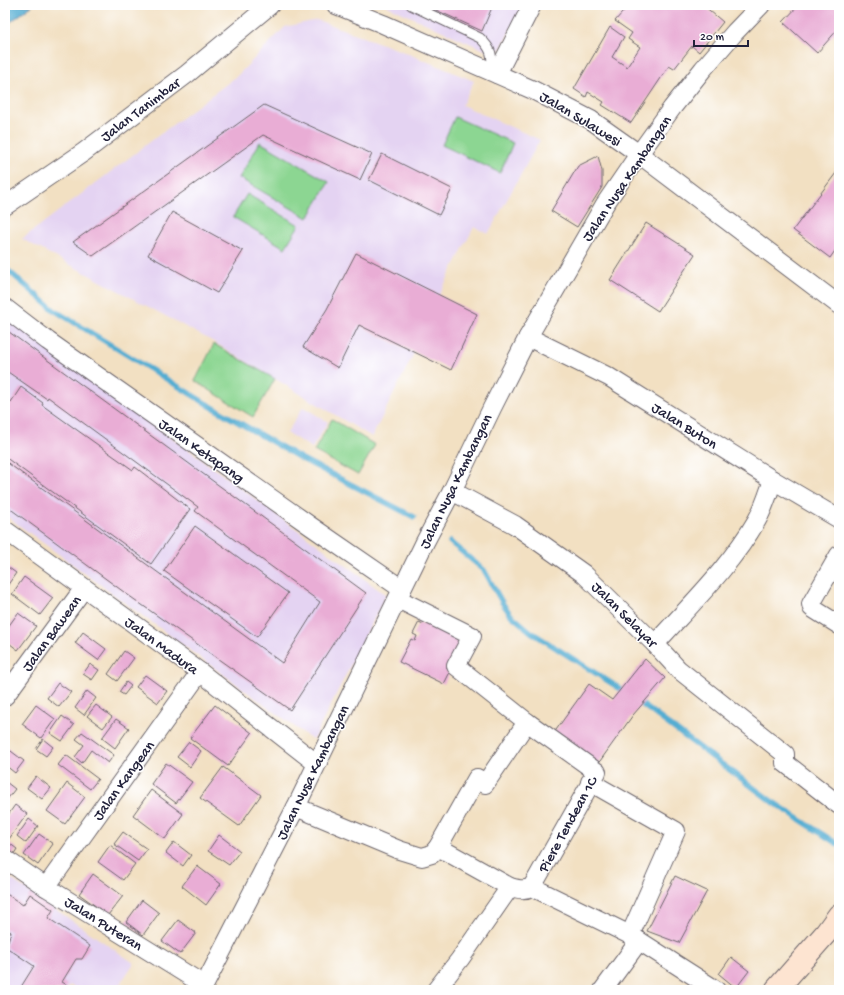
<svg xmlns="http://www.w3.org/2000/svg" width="844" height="995" font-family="'Gochi Hand',sans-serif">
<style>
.built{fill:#e4d3f2}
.green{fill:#8cd692;stroke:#577c66}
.water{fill:#54add2;stroke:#3b6886}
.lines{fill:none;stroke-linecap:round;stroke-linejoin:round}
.stream{stroke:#54add2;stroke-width:5.5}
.building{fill:#e9add5}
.lane-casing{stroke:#6b646a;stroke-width:11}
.street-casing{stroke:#6b646a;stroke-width:20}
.secondary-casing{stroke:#6b646a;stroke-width:24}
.lane{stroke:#fff;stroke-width:9}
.street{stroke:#fff;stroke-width:18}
.secondary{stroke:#fde4d1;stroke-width:22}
.labels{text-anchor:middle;stroke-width:3;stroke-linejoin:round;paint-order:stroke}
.street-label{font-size:15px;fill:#22223b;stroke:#fff}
</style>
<rect width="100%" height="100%" fill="#fff"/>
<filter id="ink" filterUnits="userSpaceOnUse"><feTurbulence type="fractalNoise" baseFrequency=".025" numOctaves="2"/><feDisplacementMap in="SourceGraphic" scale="8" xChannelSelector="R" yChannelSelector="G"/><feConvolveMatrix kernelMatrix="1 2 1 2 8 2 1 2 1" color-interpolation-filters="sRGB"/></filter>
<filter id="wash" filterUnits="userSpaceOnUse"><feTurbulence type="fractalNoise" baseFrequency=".012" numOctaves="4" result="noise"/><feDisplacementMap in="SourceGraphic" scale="16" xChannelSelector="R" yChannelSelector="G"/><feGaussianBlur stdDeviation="0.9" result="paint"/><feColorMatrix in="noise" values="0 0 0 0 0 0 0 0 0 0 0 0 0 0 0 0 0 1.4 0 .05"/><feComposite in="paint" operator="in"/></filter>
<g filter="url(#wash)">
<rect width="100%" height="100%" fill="#f2e0c2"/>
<!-- built -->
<g class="built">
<path d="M385,5H523L501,48L495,53L489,52Z"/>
<path d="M317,20L399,50L474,81L462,105L540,140L488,234L474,227L439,295L356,253L327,309L414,353L372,437L212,341L22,239L237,76L285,27Z"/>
<path d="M5,313L61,356L386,595L313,740L5,515Z"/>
<path d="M303,407L328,422L312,448L287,433Z"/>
<path d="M5,875L134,963L116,990H77L70,985L66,990H5Z"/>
</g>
<!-- green -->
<g class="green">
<path d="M455,117L513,143L500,173L442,145Z"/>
<path d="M260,142L329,182L308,218L239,178Z"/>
<path d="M247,194L299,225L285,248L233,217Z"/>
<path d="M214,344L275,379L253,417L195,381Z"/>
<path d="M332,419L375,445L358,475L314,451Z"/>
</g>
<!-- water -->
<path class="water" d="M5,5H33L5,26Z"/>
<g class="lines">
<!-- stream -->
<g class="stream">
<path d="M5,268L54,310L207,404L302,459L414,517"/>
<path d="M450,542L484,570L503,604L511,615L531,632L619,688"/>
<path d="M644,706L770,800L839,845"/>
</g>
</g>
<g id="blocks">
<!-- building -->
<g class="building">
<path d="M425,5H493L482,31Z"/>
<path d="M629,5H703L723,22L699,52L692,46L674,69L669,66L631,123L602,105L604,102L588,92L586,97L574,89L610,27L624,37L612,57L627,67L640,47L628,39L632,33L615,21Z"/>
<path d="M799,5H833L839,10V28L817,53L783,22Z"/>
<path d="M264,105L372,154L360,180L263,135L93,256L73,242Z"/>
<path d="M382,154L452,189L439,215L369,180Z"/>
<path d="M598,156L602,171V187L577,227L551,211L578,166Z"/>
<path d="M839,169V245L830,258L793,230Z"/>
<path d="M172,212L243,251L217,293L148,255Z"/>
<path d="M646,223L695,254L658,311L610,280Z"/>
<path d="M356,253L477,314L451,370L359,325L338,368L303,347L327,309Z"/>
<path d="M5,329L366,593L290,710L128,595L5,505V461L282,663L320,602L195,511L198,507L48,397L47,399L5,370Z"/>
<path d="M21,387L43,403L42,405L133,470L135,467L190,509L151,564L5,457V398L11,402Z"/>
<path d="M195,526L288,593L257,637L164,571Z"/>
<path d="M5,565L16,573L5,589Z"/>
<path d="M24,577L53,598L40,615L12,594Z"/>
<path d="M18,613L36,626L18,650L5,640V631Z"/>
<path d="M427,616L468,636L444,684L399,662L411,639L415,641L417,636L413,634L419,622L423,624Z"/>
<path d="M83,632L106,649L98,660L75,643Z"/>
<path d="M124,651L134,658L117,681L108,674Z"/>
<path d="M645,659L665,678L633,715L595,768L551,737L589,684L612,700Z"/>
<path d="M90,664L99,670L92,680L83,674Z"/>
<path d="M145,675L167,691L158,703L136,687Z"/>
<path d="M126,682L131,686L124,695L119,692Z"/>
<path d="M58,683L71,692L59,707L47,698Z"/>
<path d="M87,691L96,698L84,715L75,708Z"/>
<path d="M36,705L55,719L41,738L22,724Z"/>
<path d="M96,705L112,717L103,728L87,716Z"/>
<path d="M215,705L252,733L228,766L190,738Z"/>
<path d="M62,716L74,725L62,741L50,733Z"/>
<path d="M116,719L129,728L115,748L102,738Z"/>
<path d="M82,732L114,755L108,763L91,750L82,763L75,757L84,745L76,739Z"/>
<path d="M43,739L53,747L46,756L36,749Z"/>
<path d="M189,742L201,751L190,767L177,757Z"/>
<path d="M7,748L24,761L15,773L5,765V750Z"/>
<path d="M66,755L98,779L90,789L58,765Z"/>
<path d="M166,763L192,782L176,803L151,784Z"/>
<path d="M223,767L261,795L239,826L200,798Z"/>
<path d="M36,776L51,788L42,799L27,788Z"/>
<path d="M6,782L15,789L5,802V783Z"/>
<path d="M67,783L85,797L65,824L47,811Z"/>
<path d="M151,790L183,814L165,839L133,815Z"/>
<path d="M15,805L27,814L9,839L5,836V819Z"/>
<path d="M29,819L38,826L26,843L17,836Z"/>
<path d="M123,832L147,849L138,861L114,844Z"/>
<path d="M39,834L53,844L38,865L24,855Z"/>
<path d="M219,835L240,851L229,865L208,851Z"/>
<path d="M5,840L17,849L10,860L5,857Z"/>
<path d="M174,842L191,855L183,866L166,853Z"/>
<path d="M110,845L135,864L123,880L98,862Z"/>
<path d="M197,866L221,884L206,905L182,886Z"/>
<path d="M93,874L123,896L108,915L79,894Z"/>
<path d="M675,876L707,891L679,943L647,931Z"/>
<path d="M5,893L23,905L30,894L53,910L48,918L90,946L82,959H76L62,982L67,985L64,990H19L34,966L6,947L11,932L5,928Z"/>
<path d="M142,900L159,913L143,935L126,922Z"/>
<path d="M178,920L196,933L180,954L162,941Z"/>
<path d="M731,957L749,971L736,988L719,974Z"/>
</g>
</g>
</g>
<g filter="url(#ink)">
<use href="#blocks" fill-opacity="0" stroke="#6b646a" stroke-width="1"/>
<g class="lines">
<!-- lane casing -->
<g class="lane-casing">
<path id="lane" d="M411,5L480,38C493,50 492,56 492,72"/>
</g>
<!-- street casing -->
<g class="street-casing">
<g id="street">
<path d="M336,5L383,24L533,90L591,120L639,154L839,305"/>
<path d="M497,74L532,5"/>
<path d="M5,206L84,152L187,74L270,5"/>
<path d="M5,308L48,341L312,527L402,589"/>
<path d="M528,337L609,377L773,480L839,519"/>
<path d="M452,491L515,525L584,574L655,644L678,669L785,754V763L839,805"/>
<path d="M5,530L200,672L316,763"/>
<path d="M839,555L811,604L812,608L839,625"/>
<path d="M398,599L472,636L456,666L527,722L597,772L532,887"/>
<path d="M655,644C690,605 730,567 757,520C764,508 768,494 773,480"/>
<path d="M5,696L84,588"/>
<path d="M590,782L676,831L630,935"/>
<path d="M296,807L399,850L422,857L432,854L438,847L477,778L485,784L527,722"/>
<path d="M438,847L510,887C518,889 524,891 532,887L630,935L716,990"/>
<path d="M5,859L46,887L204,985"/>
<path d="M46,887L200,672"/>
<path d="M202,990L296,807L425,542L452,491L492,408L528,337L605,204L639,154L672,108L703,69L735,32L761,5"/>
<path d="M436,990L460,959L510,887"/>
<path d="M603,990L639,941"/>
</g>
</g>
<!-- secondary casing -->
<g class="secondary-casing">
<path id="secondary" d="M776,990L826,933L839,915"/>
</g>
<!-- lane -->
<use href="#lane" class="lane"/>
<!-- street -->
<use href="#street" class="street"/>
<!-- secondary -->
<use href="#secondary" class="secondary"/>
</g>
</g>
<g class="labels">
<!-- street labels -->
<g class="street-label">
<text transform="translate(140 109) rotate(-37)" y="5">Jalan Tanimbar</text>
<text transform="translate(581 118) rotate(31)" y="5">Jalan Sulawesi</text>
<text transform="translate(626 178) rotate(-56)" y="5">Jalan Nusa Kambangan</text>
<text transform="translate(685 425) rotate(32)" y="5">Jalan Buton</text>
<text transform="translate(202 450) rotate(35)" y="5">Jalan Ketapang</text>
<text transform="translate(455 481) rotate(-64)" y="5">Jalan Nusa Kambangan</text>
<text transform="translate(625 614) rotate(45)" y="5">Jalan Selayar</text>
<text transform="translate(51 633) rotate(-54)" y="5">Jalan Bawean</text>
<text transform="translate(162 645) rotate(36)" y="5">Jalan Madura</text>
<text transform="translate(312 772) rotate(-64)" y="5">Jalan Nusa Kambangan</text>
<text transform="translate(123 780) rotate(-54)" y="5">Jalan Kangean</text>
<text transform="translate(567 824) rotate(-61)" y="5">Piere Tendean 1C</text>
<text transform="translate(104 923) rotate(32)" y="5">Jalan Puteran</text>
</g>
</g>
<!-- margin -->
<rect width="844" height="995" fill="none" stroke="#fff" stroke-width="20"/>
<!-- scale -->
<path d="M694 40v6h54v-6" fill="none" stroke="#22223b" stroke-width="2"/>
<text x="700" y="40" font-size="12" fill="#22223b" stroke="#ffffff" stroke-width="3" paint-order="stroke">20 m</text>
</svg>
